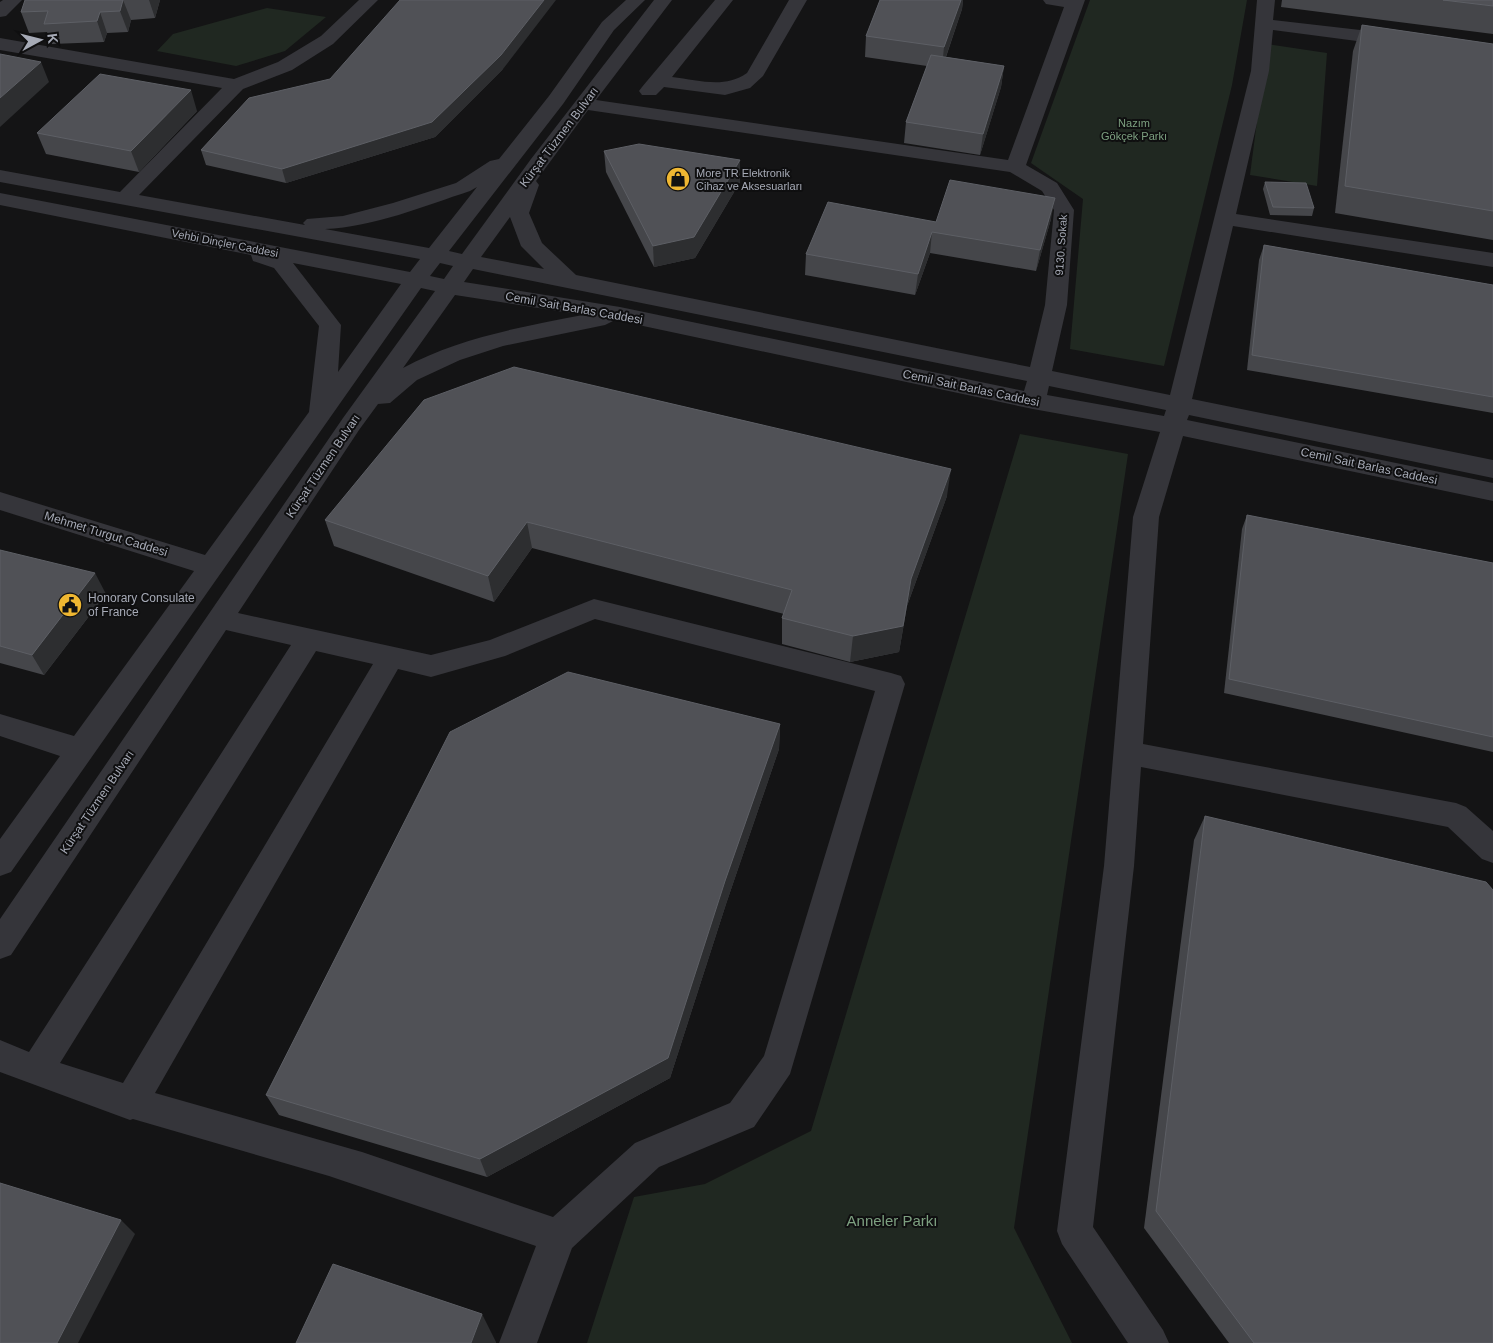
<svg xmlns="http://www.w3.org/2000/svg" width="1493" height="1343" font-family="Helvetica,sans-serif">
<style>
.green{fill:#202821}
.lines{fill:none;stroke-linecap:round;stroke-linejoin:round}
.minor{fill:#35353a;fill-rule:evenodd}
.wall{fill:#45464a}
.shaded-wall{fill:#2d2e30}
.building{fill:#505156;stroke:#5d5f65}
.labels{text-anchor:middle;stroke-width:4;stroke-linejoin:round;paint-order:stroke}
.far-park-label{font-size:11px;fill:#7da080;stroke:#0f0f10}
.far-poi-label{font-size:11px;fill:#a6aab6;stroke:#0f0f10;text-anchor:start}
.far-street-label{font-size:11px;fill:#a6aab6;stroke:#0f0f10}
.street-label{font-size:12px;fill:#a6aab6;stroke:#0f0f10}
.poi-label{font-size:12px;fill:#a6aab6;stroke:#0f0f10;text-anchor:start}
.near-park-label{font-size:15px;fill:#7da080;stroke:#0f0f10}
</style>
<rect width="100%" height="100%" fill="#141415"/>
<!-- green -->
<g class="green">
<path d="M1090,0H1247L1232,85L1164,366L1070,349L1083,199L1031,163Z"/>
<path d="M267,8L326,17L285,51L236,66L157,51L173,34Z"/>
<path d="M1267,44L1327,53L1317,186L1250,175Z"/>
<path d="M1020,434L1128,454L1014,1228L1072,1343H587L634,1197L705,1184L811,1131Z"/>
</g>
<g class="lines">
<!-- minor -->
<g class="minor">
<path d="M3,0H22L6,16L0,17V2Z"/>
<path d="M359,0H378L333,44L292,70L243,89L139,195L305,225L303,223L307,219L343,216L393,203L456,183L490,161L499,159L549,96L602,22L626,0H645L614,30L563,104L449,251L462,254L531,159L654,0H672L596,100L1008,160L1064,7L1046,4L1043,0H1085L1026,165L1057,183L1074,210L1067,305L1052,371L1170,395L1251,71L1257,0H1275L1273,20L1395,34L1401,36L1404,40L1401,44L1395,46L1273,30L1269,71L1236,214L1493,253V267L1233,226L1192,399L1493,460V478L1189,415L1187,420L1493,483V501L1183,436L1159,517L1143,744L1456,803L1466,807L1493,831V863L1482,859L1448,827L1141,767L1134,866L1093,1227L1163,1330L1169,1343H1128L1062,1244L1057,1231L1104,866L1133,517L1160,432L1033,409L615,320L605,325L503,346L460,360L417,380L390,403L378,404L359,430L238,613L431,655L490,640L594,599L891,673L901,676L905,684L790,1074L754,1127L659,1167L572,1248L537,1343H499L536,1246L329,1176L133,1119L130,1120L0,1072V1040L29,1052L291,645L226,630L11,955L0,959V919L343,418L435,291L421,288L11,872L0,876V839L60,756L0,736V714L74,736L194,571L0,510V492L205,555L309,412L319,326L274,268L253,261L251,255L0,205V193L410,272L420,259L0,182V170L120,192L222,88L0,50V38L234,79L278,62L321,36ZM588,110L1010,172L1042,191L1054,210L1045,305L1030,367L576,275L542,243L529,213L539,185L536,181ZM477,187L429,248L325,229C374,227 424,206 470,191ZM510,217L521,246L544,269L481,257ZM293,263L401,284L338,372L341,325ZM440,263L453,266L444,279L430,276ZM473,269L1027,381L1024,391L620,307L464,282ZM455,295L583,315C521,327 458,338 403,368ZM1049,386L1166,410L1164,416L1047,395ZM595,619L875,691L764,1056L730,1103L635,1143L553,1217L362,1152L155,1093L398,669L431,677L505,656ZM316,651L373,664L123,1083L60,1063Z"/>
<path d="M715,0H733L672,77C699,80 724,89 747,73L789,0H807L763,76L750,88L725,95L664,87L656,95H642L639,91L642,87Z"/>
</g>
</g>
<!-- wall -->
<g class="wall">
<path d="M25,0H160L155,18L131,20L128,32L107,33L104,42L52,44L47,32L29,33L21,12Z"/>
<path d="M880,0H963L962,9L946,57L1004,66L1001,87L980,155L904,143L906,122L927,66L865,57L866,36Z"/>
<path d="M1282,0H1493V34L1281,7Z"/>
<path d="M1362,25L1493,44V240L1335,213L1353,51Z"/>
<path d="M503,69L435,137L286,183L206,165L201,150Z"/>
<path d="M197,111L139,172L46,154L37,133Z"/>
<path d="M604,151L740,160V182L695,258L654,267L606,172Z"/>
<path d="M1265,182L1314,208L1312,216L1270,215L1263,189Z"/>
<path d="M1051,219L1036,271L930,253L915,295L805,275L806,254L936,222Z"/>
<path d="M1264,245L1493,285V413L1247,370L1259,260Z"/>
<path d="M947,496L907,606L899,652L850,662L782,644V618L784,614L532,548L494,602L334,546L325,520Z"/>
<path d="M1247,515L1493,563V752L1224,693L1242,529Z"/>
<path d="M0,550L106,594L44,675L0,663Z"/>
<path d="M780,724L779,749L726,904L670,1078L487,1177L279,1115L266,1095Z"/>
<path d="M1205,816L1493,1343H1229L1144,1228L1194,840Z"/>
</g>
<!-- shaded-wall -->
<g class="shaded-wall">
<path d="M123,0L131,20L128,32L120,11Z"/>
<path d="M149,0H160L155,18Z"/>
<path d="M544,0H556L503,69L435,137L286,183L282,169Z"/>
<path d="M961,0H963L962,9L942,68L944,47Z"/>
<path d="M100,12L107,33L104,42L97,21Z"/>
<path d="M41,62L49,82L0,127V98Z"/>
<path d="M1004,66L1001,87L980,155L983,134Z"/>
<path d="M191,90L197,111L139,172L131,151Z"/>
<path d="M740,160V182L695,258L654,267L653,246Z"/>
<path d="M1055,198L1051,219L1036,271L1040,250Z"/>
<path d="M932,232L930,253L915,295L918,274Z"/>
<path d="M951,469L947,496L907,606L899,652L850,662L853,636L911,579Z"/>
<path d="M527,522L532,548L494,602L488,576Z"/>
<path d="M95,573L106,594L44,675L32,655Z"/>
<path d="M780,724L779,749L726,904L670,1078L487,1177L480,1159L725,881Z"/>
<path d="M121,1220L135,1234L78,1343H57Z"/>
<path d="M482,1314L496,1342V1343H471Z"/>
</g>
<!-- building -->
<g class="building">
<path d="M25,0H123L120,11L100,12L97,21L44,24L48,11L21,12Z"/>
<path d="M400,0H544L501,55L432,122L282,169L201,150L249,98L330,79Z"/>
<path d="M880,0H961L944,47L866,36Z"/>
<path d="M1443,0H1493V6Z"/>
<path d="M1362,25L1493,44V211L1345,186Z"/>
<path d="M0,54L41,62L0,98Z"/>
<path d="M931,55L1004,66L983,134L906,122Z"/>
<path d="M100,74L191,90L131,151L37,133Z"/>
<path d="M639,144L740,160L694,237L653,246L604,151Z"/>
<path d="M950,180L1055,198L1040,250L932,232L918,274L806,254L828,202L936,222Z"/>
<path d="M1265,182L1306,183L1314,208L1273,207Z"/>
<path d="M1264,245L1493,285V397L1252,355Z"/>
<path d="M514,367L951,469L911,579L903,626L853,636L782,618L792,590L527,522L488,576L325,520L424,400Z"/>
<path d="M1247,515L1493,563V737L1229,679Z"/>
<path d="M0,550L95,573L32,655L0,646Z"/>
<path d="M568,672L780,724L725,881L668,1058L480,1159L266,1095L450,732Z"/>
<path d="M1205,816L1486,882L1493,890V1343H1254L1156,1211Z"/>
<path d="M0,1183L121,1220L57,1343H0Z"/>
<path d="M333,1264L482,1314L471,1343H296Z"/>
</g>
<!-- icons -->
<defs>
<g id="shop-disc" transform="scale(1.25)"><circle r="9.5" fill="#efb732" stroke="#0f0f10"/><path d="M-5-2.5h2.3a2.7 3.5 0 0 1 5.4 0H5L5.5 6h-11ZM-1.5-2.5h3a1.5 2.3 0 0 0-3 0Z" fill="#111"/></g>
<g id="civic-disc" transform="scale(1.25)"><circle r="9.5" fill="#efb732" stroke="#0f0f10"/><path d="M-.6-6.5H3V-4.5H.6V-3L4-1V1h2V6H-6V1h2V-1L-.6-3ZM-1.2 2.5V6h2.4V2.5Z" fill="#111"/></g>
</defs>
<g fill-rule="evenodd">
<use href="#shop-disc" x="678" y="179"/>
<use href="#civic-disc" x="70" y="605"/>
</g>
<g class="labels">
<!-- far-park labels -->
<g class="far-park-label">
<text x="1134" y="127">Nazım<tspan x="1134" dy="13">Gökçek Parkı</tspan></text>
</g>
<!-- far-poi labels -->
<g class="far-poi-label">
<text x="696" y="177">More TR Elektronik<tspan x="696" dy="13">Cihaz ve Aksesuarları</tspan></text>
</g>
<!-- far-street labels -->
<g class="far-street-label">
<text transform="translate(225 243) rotate(11)" y="4">Vehbi Dinçler Caddesi</text>
<text transform="translate(1061 245) rotate(-86)" y="4">9130. Sokak</text>
</g>
<!-- street labels -->
<g class="street-label">
<text transform="translate(559 137) rotate(-53)" y="4">Kürşat Tüzmen Bulvarı</text>
<text transform="translate(574 308) rotate(10)" y="4">Cemil Sait Barlas Caddesi</text>
<text transform="translate(971 388) rotate(12)" y="4">Cemil Sait Barlas Caddesi</text>
<text transform="translate(323 466) rotate(-56)" y="4">Kürşat Tüzmen Bulvarı</text>
<text transform="translate(1369 466) rotate(12)" y="4">Cemil Sait Barlas Caddesi</text>
<text transform="translate(106 534) rotate(17)" y="4">Mehmet Turgut Caddesi</text>
<text transform="translate(97 802) rotate(-56)" y="4">Kürşat Tüzmen Bulvarı</text>
</g>
<!-- poi labels -->
<g class="poi-label">
<text x="88" y="602">Honorary Consulate<tspan x="88" dy="14">of France</tspan></text>
</g>
<!-- near-park labels -->
<g class="near-park-label">
<text x="892" y="1226">Anneler Parkı</text>
</g>
</g>
<!-- north arrow -->
<g transform="translate(40 40) rotate(83)" stroke="#0f0f10" stroke-width="4" paint-order="stroke">
<path d="M0-4L9 19L0 12L-9 19Z" fill="#a6aab6"/>
<text y="-8" font-size="14" font-weight="bold" text-anchor="middle" fill="#a6aab6">K</text>
</g>
</svg>
